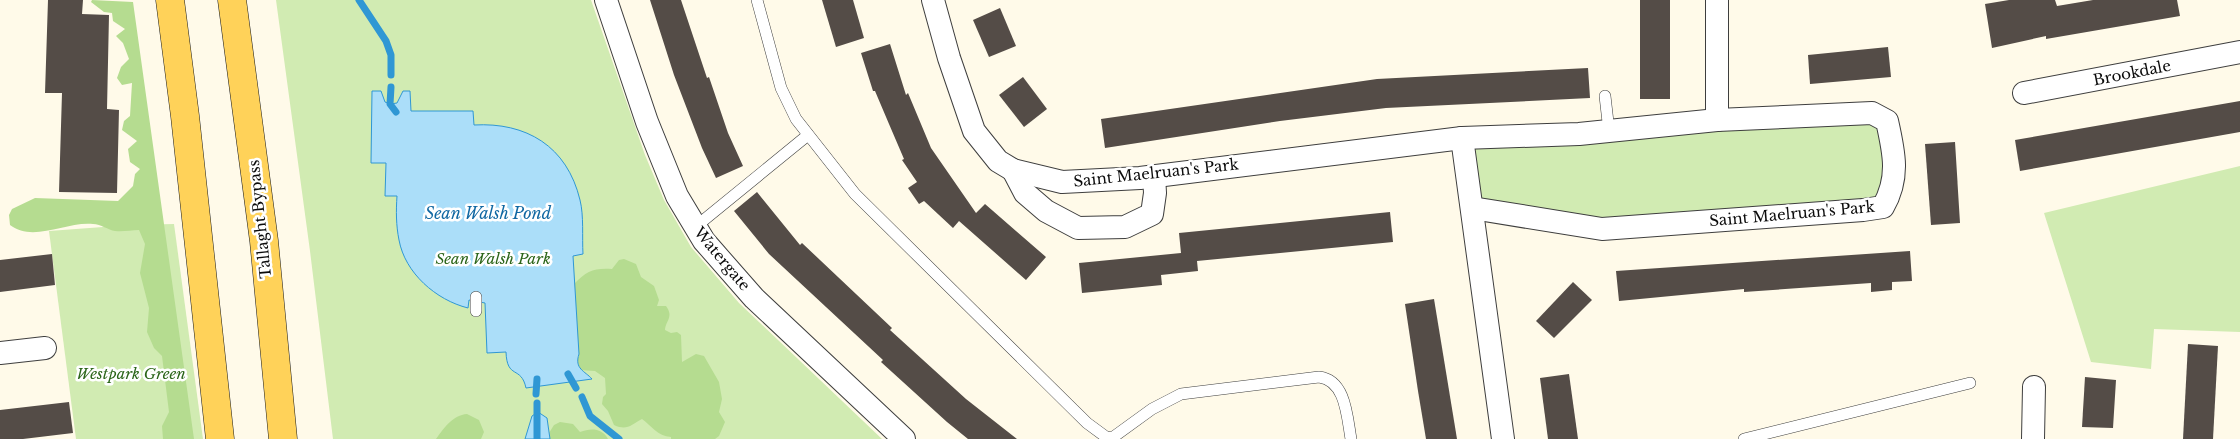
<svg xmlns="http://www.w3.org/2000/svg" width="2240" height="439" font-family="'Libre Baskerville',serif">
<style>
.green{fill:#d1ebb2}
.forest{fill:#b5dc90}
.water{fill:#abdef9;stroke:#2f97d4}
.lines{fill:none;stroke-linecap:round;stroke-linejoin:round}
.stream{stroke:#2f97d4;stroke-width:7}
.building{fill:#544c47}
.lane-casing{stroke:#3e3e3e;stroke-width:12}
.street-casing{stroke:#3e3e3e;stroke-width:24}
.primary-casing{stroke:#1c1c1c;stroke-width:29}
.lane{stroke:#fff;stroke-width:11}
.street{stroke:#fff;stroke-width:22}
.primary{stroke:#ffd259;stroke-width:28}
.labels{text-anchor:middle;stroke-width:5;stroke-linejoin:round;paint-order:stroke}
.street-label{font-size:15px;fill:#0b0b0b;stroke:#fff}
.park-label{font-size:15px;font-style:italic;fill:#2b6519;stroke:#fff}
.water-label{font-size:16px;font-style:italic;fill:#0f67a2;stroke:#fff}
</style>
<rect width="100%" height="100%" fill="#fffae9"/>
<!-- green -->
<g class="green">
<path d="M276,0H591L645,155L664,200L691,247L739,303L882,439H333L310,251Z"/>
<path d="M1887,121L1883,207L1602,229L1472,208L1462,138Z"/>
<path d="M2240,166V332L2154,329L2151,369L2091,362L2044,213Z"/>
<path d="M174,224L203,439H76L49,231L130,225Z"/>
</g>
<!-- forest -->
<g class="forest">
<path d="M92,0L133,2L194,439H163L162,426L169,412L162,356L154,348L147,332L149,308L140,273L145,244L139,230C131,230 123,232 115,231C108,230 101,224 93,224C67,221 33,243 10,225L9,215L12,209L35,198L118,201L133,186L135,174L140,169L130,162L128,149L137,141L122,130L124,121L130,116L132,83L122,85L117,78L121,67L129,59L123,43L116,36L125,29L113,21L112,13L104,12L91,2Z"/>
<path d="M624,259L636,264L641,277L654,286L659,300L657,306H666C674,317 666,320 665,330L671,333L677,332L681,335L682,362L696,354L704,356L719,382L722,399L719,412L725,422L719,436L715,439H671V437C657,436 652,426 642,419C631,425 627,431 614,425L608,411L602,404L603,397L606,394L605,378L595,371L580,370L577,364L579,354L574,284C587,271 593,268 612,269L619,260Z"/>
<path d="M467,414L479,420L484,432L481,439H436C444,428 453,415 467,414Z"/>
<path d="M560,422L573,424L580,432C591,428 602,428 608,439H550L549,433L554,425Z"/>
</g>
<!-- water -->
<g class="water">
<path d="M372,91H381L385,102L390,104L397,103L403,91H410L411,111H473L474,125C526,122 567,146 580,200C584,216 582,237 583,254L573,256L579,354C574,369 585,371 592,379L526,388C521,365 507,380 506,352L487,353L485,303L469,300L468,308C436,300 405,273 399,240C396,225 396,211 397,196H385L386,163H371Z"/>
<path d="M538,412L547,418L550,439H525L532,416Z"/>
</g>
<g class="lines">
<!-- stream -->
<g class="stream">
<path d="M359,0L386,41L391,55V75"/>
<path d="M391,87L390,104L396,112"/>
<path d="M568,374L576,388"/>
<path d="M536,394L537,379"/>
<path d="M582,397L590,416L619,439"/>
<path d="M537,403V439"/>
</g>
</g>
<!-- building -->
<g class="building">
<path d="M48,0H83L82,14L109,15L107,109L119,110L117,193L59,192L62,93H45Z"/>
<path d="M650,0H681L707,78L709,77L728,133L743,166L716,178L702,148L674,75Z"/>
<path d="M822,0H853L864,38L836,47Z"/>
<rect x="1640" y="0" width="30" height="99"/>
<path d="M2009,0H2055L2057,6L2093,0H2177L2180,16L2046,39V36L1992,48L1985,4Z"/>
<path d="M1000,8L1016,46L989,57L973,20Z"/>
<path d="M890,44L906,95L908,93L931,148L976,213L985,204L1046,257L1026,280L959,221L953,228L924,201L919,204L908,188L917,182L902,160L904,159L889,124L875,91H873L861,53Z"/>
<path d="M1888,47L1891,77L1810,84L1808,55Z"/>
<path d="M1588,68L1590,98L1386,108L1280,121L1105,148L1101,119L1377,79Z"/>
<path d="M1023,77L1047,109L1024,127L999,95Z"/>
<path d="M2240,101V132L2020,171L2015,140Z"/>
<path d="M1955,142L1960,223L1931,225L1925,144Z"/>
<path d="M757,192L800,245L802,243L892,328L890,330L966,399L1017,439H968L947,422L881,362L883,360L769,254L734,211Z"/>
<path d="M1390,212L1393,242L1197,261L1198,271L1161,275L1162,285L1082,293L1079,263L1181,253L1179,233Z"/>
<path d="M1910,251L1912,281L1892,282V290L1871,292V283L1744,292V289L1619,301L1616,271Z"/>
<path d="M52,254L55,285L0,292V260Z"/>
<path d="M1573,282L1592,300L1554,338L1536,321Z"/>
<path d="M1434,299L1446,372L1457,439H1426L1418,391L1405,304Z"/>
<path d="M2188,344L2218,346L2213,439H2183Z"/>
<path d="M1569,374L1578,439H1548L1540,378Z"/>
<path d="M2085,377L2116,380L2113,428L2082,427Z"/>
<path d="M69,402L73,433L23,439H0V410Z"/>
</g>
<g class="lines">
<!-- lane casing -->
<g class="lane-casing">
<g id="lane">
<path d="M757,0L781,88L796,119L855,194L1087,423L1106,437L1112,438L1152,409L1181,394L1319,377C1346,380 1347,417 1351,439"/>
<path d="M1605,96L1609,131"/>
<path d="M694,228L808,135"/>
<path d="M476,311V297"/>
<path d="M1744,439L1970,383"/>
</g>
</g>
<!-- street casing -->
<g class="street-casing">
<g id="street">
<path d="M606,0L647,122L677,196L704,241L754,298L904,439"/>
<path d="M933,0L949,58L974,131L998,161L1013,170L1062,182L1140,178L1462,138L1579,134L1717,120L1872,113L1887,121C1894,152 1900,178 1883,207L1863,210L1602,229L1472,208"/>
<path d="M1717,0V120"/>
<path d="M2024,93L2240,52"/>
<path d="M1462,138L1503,439"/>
<path d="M1013,170L1025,193L1046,211L1078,228L1125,227L1152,214L1155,193L1154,176"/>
<path d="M0,353L45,348"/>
<path d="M2033,439L2034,387"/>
</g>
</g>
<!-- primary casing -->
<g class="primary-casing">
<g id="primary">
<path d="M170,0L185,116L220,439"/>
<path d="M232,0L264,241L283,439"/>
</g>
</g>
<!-- lane -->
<use href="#lane" class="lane"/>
<!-- street -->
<use href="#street" class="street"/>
<!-- primary -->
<use href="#primary" class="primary"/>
</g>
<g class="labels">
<!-- street labels -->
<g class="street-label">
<text transform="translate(2132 73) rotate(-11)" y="5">Brookdale</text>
<text transform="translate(1156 173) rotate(-6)" y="5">Saint Maelruan's Park</text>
<text transform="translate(1792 214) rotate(-5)" y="5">Saint Maelruan's Park</text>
<text transform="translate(260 219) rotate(-96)" y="5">Tallaght Bypass</text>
<text transform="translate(722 259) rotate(50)" y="5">Watergate</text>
</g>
<!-- park labels -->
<g class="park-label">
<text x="493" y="264">Sean Walsh Park</text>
<text x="131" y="379">Westpark Green</text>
</g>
<!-- water labels -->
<g class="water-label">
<text x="488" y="219">Sean Walsh Pond</text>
</g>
</g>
</svg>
